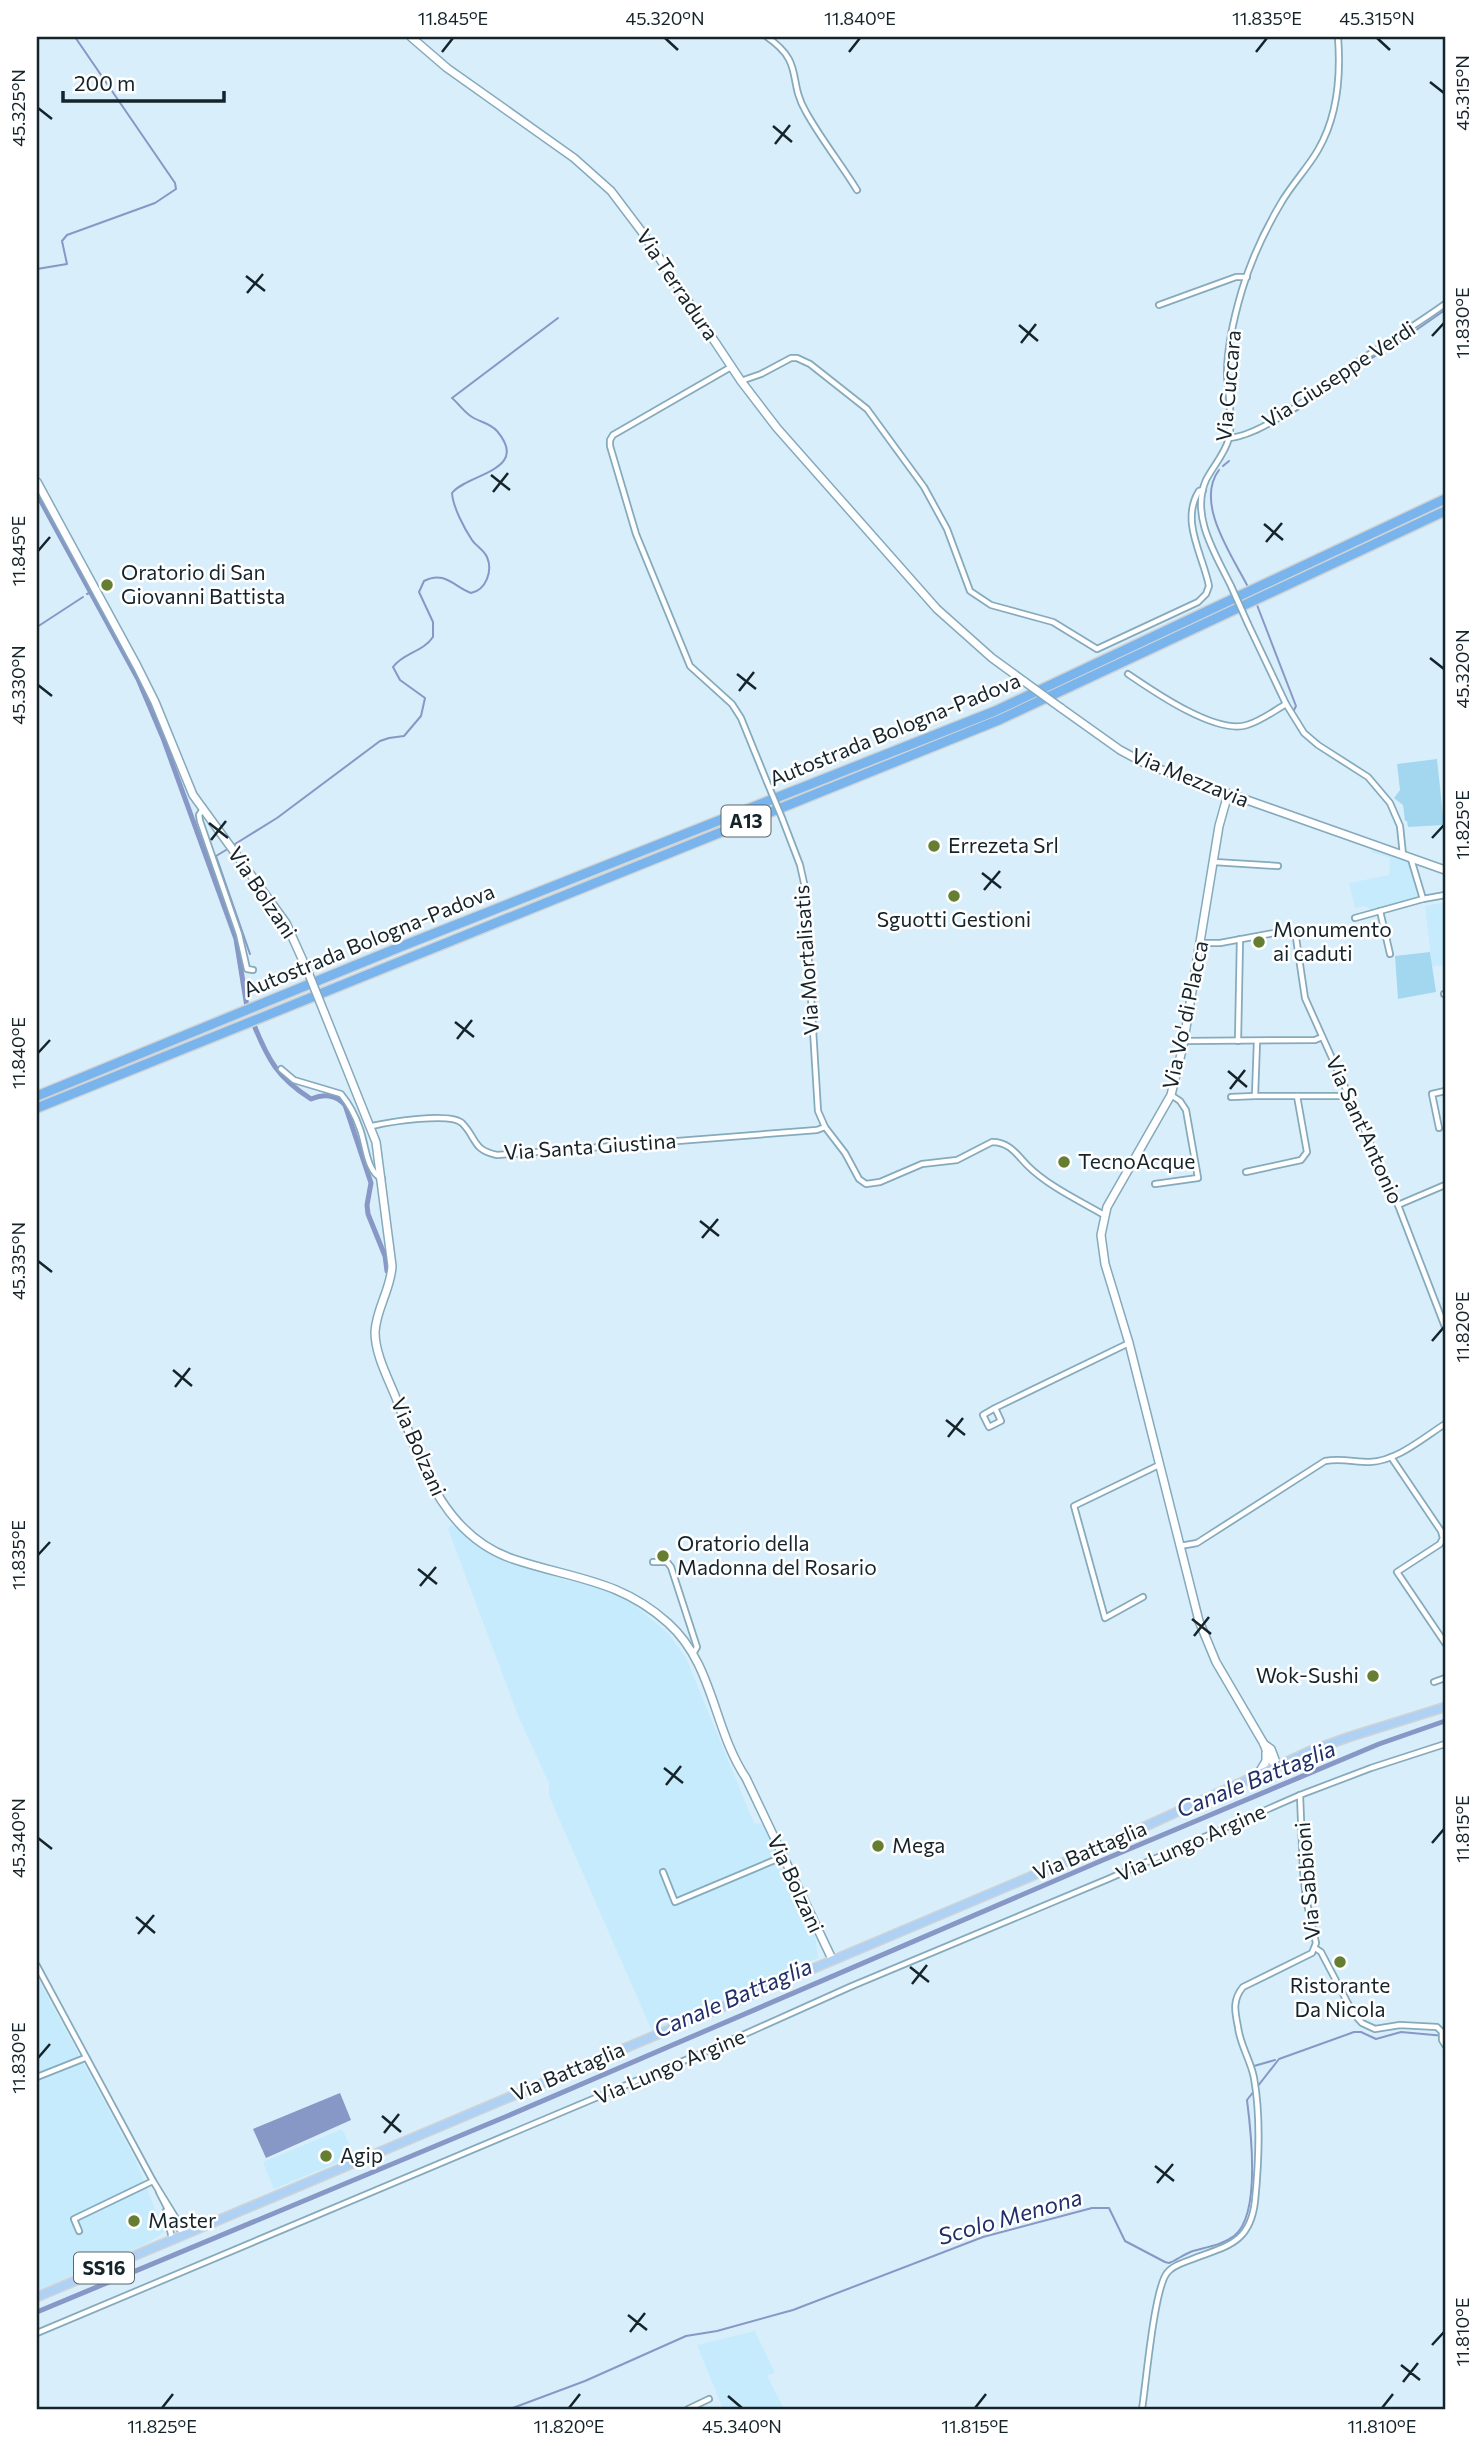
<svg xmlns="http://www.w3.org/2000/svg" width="1482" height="2446" font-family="Commissioner,sans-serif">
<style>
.built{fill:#c5ebfd}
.green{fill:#a3d7ef}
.water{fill:#8797c6}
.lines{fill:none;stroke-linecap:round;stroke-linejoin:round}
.stream{stroke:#8797c6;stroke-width:2}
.canal{stroke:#8797c6;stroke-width:5}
.street-casing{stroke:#85aabc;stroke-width:8}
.secondary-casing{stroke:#85aabc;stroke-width:10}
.primary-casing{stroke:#d0d3d5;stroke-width:11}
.highway-casing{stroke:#d0d3d5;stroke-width:12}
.street{stroke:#fff;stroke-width:4.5}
.secondary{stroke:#fff;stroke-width:7}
.primary{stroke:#afd2f4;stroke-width:8}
.highway{stroke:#79b4ed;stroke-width:9}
.street-bridge-casing{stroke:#85aabc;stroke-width:8;stroke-linecap:butt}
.secondary-bridge-casing{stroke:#85aabc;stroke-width:10;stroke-linecap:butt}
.street-bridge{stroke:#fff;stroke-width:4.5}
.secondary-bridge{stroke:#fff;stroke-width:7}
.ticks{fill:none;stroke:#15242b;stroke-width:2.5}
.poi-dot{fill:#657e31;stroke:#fff;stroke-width:2.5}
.labels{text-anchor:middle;stroke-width:5;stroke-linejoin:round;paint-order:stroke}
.shield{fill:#fff;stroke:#5b666b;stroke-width:2}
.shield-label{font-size:19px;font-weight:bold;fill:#15242b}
.street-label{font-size:21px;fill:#15242b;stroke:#fff}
.poi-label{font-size:21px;fill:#15242b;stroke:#fff;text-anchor:start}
.water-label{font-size:23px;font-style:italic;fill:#202f69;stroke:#fff}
.neatline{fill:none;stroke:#15242b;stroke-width:2.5}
.ticks-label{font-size:18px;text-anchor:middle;fill:#15242b}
</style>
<rect width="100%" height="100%" fill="#d8effb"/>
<!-- built -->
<g class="built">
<path d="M1373,850L1408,862L1412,869L1420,898L1418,900L1373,911L1365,906L1355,908L1349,883L1389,875L1390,858L1371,852Z"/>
<path d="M1445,902V965L1432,966L1425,906Z"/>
<path d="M450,1525L462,1530L500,1557L565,1580L599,1588L632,1603L668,1633L686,1658L754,1823L763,1824L815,1935L818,1958L652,2031L549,1796V1783L519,1718L448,1529Z"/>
<path d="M37,1977L136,2161L164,2232L146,2244L37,2291Z"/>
<path d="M342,2129L355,2155L274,2189L263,2162Z"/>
<path d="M755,2331L775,2373L767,2375L784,2409H723L697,2345Z"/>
</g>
<!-- green -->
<g class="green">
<path d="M1437,759L1444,825L1408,827L1407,821H1405L1403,805L1394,798L1400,790L1397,764Z"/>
<path d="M1430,952L1436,992L1398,999L1395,956Z"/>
</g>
<!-- water -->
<path class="water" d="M340,2093L351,2120L266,2158L253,2129Z"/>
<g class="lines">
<!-- stream -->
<g class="stream">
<path d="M37,269L67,264L62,241L67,235L155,203L176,189L175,183L75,37"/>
<path d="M1324,393L1367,361L1399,342L1445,310"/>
<path d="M1291,414L1318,398"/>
<path d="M1272,424L1286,417"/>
<path d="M1257,433L1262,430"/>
<path d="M1223,466L1229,461"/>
<path d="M1219,470C1194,503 1233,557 1248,587"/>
<path d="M87,594L91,592"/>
<path d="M1257,605L1296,706L1294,710"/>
<path d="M37,627L83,597"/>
<path d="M235,844L277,818L380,741L389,738L404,736L421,716L425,698L400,680L393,667C403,653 423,652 433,637V622L419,592L424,581C445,570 454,587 471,593C486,590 493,571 487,557C484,550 476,546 472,540C464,528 453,507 452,493C468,473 531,471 497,431C490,423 480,422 472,417C464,412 459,404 452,398L558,318"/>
<path d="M226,850L216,856L250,954"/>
<path d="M1254,2066L1275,2060"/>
<path d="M510,2409L585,2381L686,2336L717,2331L793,2310L983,2237L1092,2208H1109L1125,2241L1165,2262L1169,2263C1177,2260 1184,2254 1193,2251C1207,2247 1222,2245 1234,2236C1261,2215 1251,2131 1247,2100L1279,2059L1354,2032H1361L1376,2039L1401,2032L1445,2036"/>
</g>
<!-- canal -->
<g class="canal">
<path d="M37,494L138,679L163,738L236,939L247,1007"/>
<path d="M254,1025C268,1060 278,1078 311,1099C324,1094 335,1094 345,1105L371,1183L367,1205L368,1214L385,1256L387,1271"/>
<path d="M37,2312L505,2117L1103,1860L1379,1744L1445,1721"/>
</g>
<!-- street casing -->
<g class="street-casing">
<g id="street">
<path d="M767,37C805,63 787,80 806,112C821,139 841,164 857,190"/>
<path d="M1159,305L1236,277H1247"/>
<path d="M731,367L613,435L610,440V446L636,534L690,666L732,704L741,718L767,782"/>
<path d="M741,381L761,374L791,358H797L810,364L867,409L924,487L947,529L970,591L991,605L1053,622L1097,649L1198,602L1206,594L1209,586C1203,555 1180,521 1199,491L1203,490"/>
<path d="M1229,438C1266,435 1328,383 1359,361C1388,342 1417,324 1445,304"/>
<path d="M1231,586C1216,555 1190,516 1206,480C1213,466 1225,454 1229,438C1233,418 1228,394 1227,374C1227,346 1234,317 1242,290C1251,260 1265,230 1281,203C1292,184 1307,169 1318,150C1338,116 1341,76 1338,37"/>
<path d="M1248,624L1286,704L1304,733L1318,745L1368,777L1390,803L1400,826L1403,855"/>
<path d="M1128,674C1153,691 1216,735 1247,725C1261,721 1274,711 1286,704"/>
<path d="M203,809L199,815L200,821L239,934L247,969L253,970"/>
<path d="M782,818L800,865L804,883L818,1111L825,1127L845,1153L859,1179L866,1184L880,1182L922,1164L957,1160L992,1142C1010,1142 1017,1155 1028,1166C1048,1186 1080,1201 1104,1215"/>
<path d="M1411,859L1423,899"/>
<path d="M1214,862L1278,866"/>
<path d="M1380,911L1390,954"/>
<path d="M1355,918L1423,899L1445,895"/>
<path d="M1201,943H1220L1290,930L1295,931L1305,998L1398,1205L1445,1327"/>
<path d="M1444,994H1445"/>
<path d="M1184,1041L1315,1040L1322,1037"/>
<path d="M1238,1041L1240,939"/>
<path d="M1257,1041L1255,1096H1343L1348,1094"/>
<path d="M281,1069L294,1080L341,1094C350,1105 356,1117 360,1129C366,1145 366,1171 382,1179"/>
<path d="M1231,1097L1255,1096"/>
<path d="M372,1126C389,1122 450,1112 462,1123C477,1138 472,1150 497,1155L817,1130L825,1127"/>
<path d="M1439,1128L1432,1094L1445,1091"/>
<path d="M1246,1172L1301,1160L1307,1152L1297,1096"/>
<path d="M1155,1184L1198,1178L1186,1110L1180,1101L1171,1095"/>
<path d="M1398,1205L1445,1185"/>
<path d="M995,1408L1001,1421L989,1427L983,1415L995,1408L1129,1343"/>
<path d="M1391,1457L1441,1531L1443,1538L1440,1544L1397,1572L1445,1643"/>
<path d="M1180,1546L1197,1543L1325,1461C1341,1458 1354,1462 1370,1462C1397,1461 1423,1438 1445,1424"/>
<path d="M653,1562H667L671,1567L697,1647L693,1654"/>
<path d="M1143,1597L1105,1618L1074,1506L1159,1465"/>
<path d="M1434,1682L1445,1678"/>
<path d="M663,1872L675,1902L782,1857"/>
<path d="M1315,1948L1321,1952L1353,2013L1362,2023L1375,2029L1400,2025L1437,2027L1442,2032V2040L1445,2045"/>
<path d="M37,1966L153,2181L185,2233"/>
<path d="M37,2077L85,2058"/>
<path d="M159,2192L176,2225L184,2234"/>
<path d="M166,2211L172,2239"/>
<path d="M79,2231L74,2219L153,2181"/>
<path d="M37,2333L707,2051L852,1986L1108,1879L1300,1795L1371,1768L1445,1744"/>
<path d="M688,2409L709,2399"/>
<path d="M1142,2409C1146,2384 1154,2289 1167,2273C1172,2266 1182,2263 1190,2260C1225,2246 1250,2245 1255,2201C1259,2161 1261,2117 1254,2078C1251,2061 1240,2045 1238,2027C1235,2012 1232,2000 1243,1987L1312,1953L1316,1943L1306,1899L1303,1870L1300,1795"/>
</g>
</g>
<!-- secondary casing -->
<g class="secondary-casing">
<g id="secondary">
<path d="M411,37L447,68L574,158L611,191L642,232L741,381L777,428L937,609L992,658L1025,682"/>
<path d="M37,482L137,666L155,702L193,795L286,923L308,972"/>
<path d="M1061,708L1120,750L1148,765L1445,870"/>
<path d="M1228,794L1219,826L1183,1046L1171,1095L1107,1207L1101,1235L1105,1264L1129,1343L1199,1621L1216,1662L1264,1744L1269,1758L1277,1766"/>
<path d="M324,1012L376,1142L392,1266C391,1289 376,1309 375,1332C375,1354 388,1378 396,1398C420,1461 442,1535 513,1559C572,1579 619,1579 668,1623C714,1664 713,1729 746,1778L832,1959"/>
<path d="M1264,1744L1271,1749L1277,1765"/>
<path d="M1257,1776L1266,1761V1753"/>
</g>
</g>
<!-- primary casing -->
<g class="primary-casing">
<path id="primary" d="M37,2297L1098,1848L1310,1751L1349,1737L1445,1707"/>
</g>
<!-- highway casing -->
<g class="highway-casing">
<g id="highway">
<path d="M37,1096L400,947L995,711L1445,499"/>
<path d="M37,1108L999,720L1445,511"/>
</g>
</g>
<!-- street -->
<use href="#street" class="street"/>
<!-- secondary -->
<use href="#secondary" class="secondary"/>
<!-- primary -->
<use href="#primary" class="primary"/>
<!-- highway -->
<use href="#highway" class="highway"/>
<!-- street-bridge casing -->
<g class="street-bridge-casing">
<g id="street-bridge">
<path d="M1231,586L1248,624"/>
<path d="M767,782L782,818"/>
</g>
</g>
<!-- secondary-bridge casing -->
<g class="secondary-bridge-casing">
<g id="secondary-bridge">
<path d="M1025,682L1061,708"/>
<path d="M308,972L324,1012"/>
</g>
</g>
<!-- street-bridge -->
<use href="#street-bridge" class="street-bridge"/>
<!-- secondary-bridge -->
<use href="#secondary-bridge" class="secondary-bridge"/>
</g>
<!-- ticks -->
<path class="ticks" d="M665,38L678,50M1377,38L1390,50M442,52L453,38M849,52L860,38M1256,52L1267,38M1430,82L1444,93M38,108L52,119M773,126L792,142M775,144L790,125M246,276L265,291M247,293L263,274M1019,325L1038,341M1432,336L1444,323M1021,343L1036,324M491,475L510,490M493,492L508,473M1264,524L1283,540M1266,542L1282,523M38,551L50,537M1430,658L1444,669M737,674L756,689M38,685L52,696M739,691L754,672M209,823L228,838M1432,838L1444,825M211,840L226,821M982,873L1001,888M984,890L1000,871M455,1022L474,1037M457,1039L472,1020M38,1053L50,1040M1228,1071L1247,1087M1230,1089L1245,1070M700,1221L719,1236M702,1238L718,1219M38,1261L52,1272M1432,1341L1444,1327M173,1370L192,1386M175,1387L190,1368M946,1420L965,1435M948,1437L963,1418M38,1555L50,1542M418,1569L437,1584M420,1586L436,1567M1192,1619L1211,1634M1194,1636L1209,1617M664,1768L683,1783M666,1785L681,1766M38,1838L52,1849M1432,1843L1444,1829M136,1917L155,1933M138,1934L154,1915M910,1967L929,1982M912,1984L927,1965M38,2058L50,2044M382,2116L401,2132M384,2133L399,2114M1155,2166L1174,2181M1157,2183L1173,2164M628,2315L647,2330M630,2332L645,2313M1432,2345L1444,2332M1401,2365L1420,2380M1403,2382L1418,2363M728,2396L742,2408M162,2408L173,2394M569,2408L580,2394M975,2408L986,2394M1382,2408L1393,2394"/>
<!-- markers -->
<g class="poi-dot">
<circle cx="107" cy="585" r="7"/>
<circle cx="934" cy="846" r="7"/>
<circle cx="954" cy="896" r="7"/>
<circle cx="1259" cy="942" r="7"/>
<circle cx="1064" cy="1162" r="7"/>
<circle cx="663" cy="1556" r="7"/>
<circle cx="1373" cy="1676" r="7"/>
<circle cx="878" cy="1846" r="7"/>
<circle cx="1340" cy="1962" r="7"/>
<circle cx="326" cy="2156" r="7"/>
<circle cx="134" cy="2221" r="7"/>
</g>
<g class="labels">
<!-- shield labels -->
<g class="shield">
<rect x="721.5" y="805.5" width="49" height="31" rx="5"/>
<rect x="74" y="2252.5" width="60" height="31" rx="5"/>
</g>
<g class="shield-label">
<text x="746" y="828">A13</text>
<text x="104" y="2275">SS16</text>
</g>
<!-- street labels -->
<g class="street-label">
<text transform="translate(677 285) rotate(56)" y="7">Via Terradura</text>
<text transform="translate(1339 375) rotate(-33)" y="7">Via Giuseppe Verdi</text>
<text transform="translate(1229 386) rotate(-85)" y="7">Via Cuccara</text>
<text transform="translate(895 730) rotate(-22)" y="7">Autostrada Bologna-Padova</text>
<text transform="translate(1190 778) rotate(22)" y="7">Via Mezzavia</text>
<text transform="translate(262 893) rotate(56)" y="7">Via Bolzani</text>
<text transform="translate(369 941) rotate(-22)" y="7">Autostrada Bologna-Padova</text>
<text transform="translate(807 960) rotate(-94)" y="7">Via Mortalisatis</text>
<text transform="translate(1186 1015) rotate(-78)" y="7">Via Vo' di Placca</text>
<text transform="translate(1364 1130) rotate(66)" y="7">Via Sant'Antonio</text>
<text transform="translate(590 1147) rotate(-4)" y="7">Via Santa Giustina</text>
<text transform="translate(418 1447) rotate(66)" y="7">Via Bolzani</text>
<text transform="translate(1191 1843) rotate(-24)" y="7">Via Lungo Argine</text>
<text transform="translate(1090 1851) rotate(-23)" y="7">Via Battaglia</text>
<text transform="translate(1308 1881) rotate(-95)" y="7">Via Sabbioni</text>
<text transform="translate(795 1884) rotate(65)" y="7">Via Bolzani</text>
<text transform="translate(670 2067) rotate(-23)" y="7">Via Lungo Argine</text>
<text transform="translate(568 2072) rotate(-23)" y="7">Via Battaglia</text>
</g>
<!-- poi labels -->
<g class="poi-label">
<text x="121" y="580">Oratorio di San<tspan x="121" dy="24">Giovanni Battista</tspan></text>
<text x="948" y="853">Errezeta Srl</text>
<text x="954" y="927" text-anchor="middle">Sguotti Gestioni</text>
<text x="1273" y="937">Monumento<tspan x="1273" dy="24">ai caduti</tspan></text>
<text x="1078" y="1169">TecnoAcque</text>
<text x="677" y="1551">Oratorio della<tspan x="677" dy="24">Madonna del Rosario</tspan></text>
<text x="1359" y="1683" text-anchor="end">Wok-Sushi</text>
<text x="892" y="1853">Mega</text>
<text x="1340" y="1993" text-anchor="middle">Ristorante<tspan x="1340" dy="24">Da Nicola</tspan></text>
<text x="340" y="2163">Agip</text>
<text x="148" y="2228">Master</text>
</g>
<!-- water labels -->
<g class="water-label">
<text transform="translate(1256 1779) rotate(-22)" y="8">Canale Battaglia</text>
<text transform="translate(733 1998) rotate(-23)" y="8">Canale Battaglia</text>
<text transform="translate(1010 2217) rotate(-16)" y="8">Scolo Menona</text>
</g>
</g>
<!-- border -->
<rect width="1482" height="2446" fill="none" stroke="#ffffff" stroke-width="77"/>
<!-- scale -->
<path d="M63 91v10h161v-10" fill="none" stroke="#15242b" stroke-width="3.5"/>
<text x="74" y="91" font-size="21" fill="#15242b" stroke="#ffffff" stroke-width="5" paint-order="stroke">200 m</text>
<rect x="38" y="38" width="1406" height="2370" class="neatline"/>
<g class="ticks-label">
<text x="453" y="25">11.845°E</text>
<text x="665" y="25">45.320°N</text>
<text x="860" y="25">11.840°E</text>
<text x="1267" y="25">11.835°E</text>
<text x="1377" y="25">45.315°N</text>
<text transform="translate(1463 93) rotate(-90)" y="6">45.315°N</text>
<text transform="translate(19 108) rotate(-90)" y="6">45.325°N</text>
<text transform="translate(1463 323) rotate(-90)" y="6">11.830°E</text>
<text transform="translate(19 551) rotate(-90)" y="6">11.845°E</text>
<text transform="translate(1463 669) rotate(-90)" y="6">45.320°N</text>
<text transform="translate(19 685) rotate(-90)" y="6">45.330°N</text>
<text transform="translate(1463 825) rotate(-90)" y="6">11.825°E</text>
<text transform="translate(19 1053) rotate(-90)" y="6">11.840°E</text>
<text transform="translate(19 1261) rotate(-90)" y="6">45.335°N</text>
<text transform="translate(1463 1327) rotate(-90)" y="6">11.820°E</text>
<text transform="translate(19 1555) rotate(-90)" y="6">11.835°E</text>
<text transform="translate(1463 1829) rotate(-90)" y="6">11.815°E</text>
<text transform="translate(19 1838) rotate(-90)" y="6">45.340°N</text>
<text transform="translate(19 2058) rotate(-90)" y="6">11.830°E</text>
<text transform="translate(1463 2332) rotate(-90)" y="6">11.810°E</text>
<text x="162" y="2433">11.825°E</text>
<text x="569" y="2433">11.820°E</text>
<text x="742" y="2433">45.340°N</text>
<text x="975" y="2433">11.815°E</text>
<text x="1382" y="2433">11.810°E</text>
</g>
</svg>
